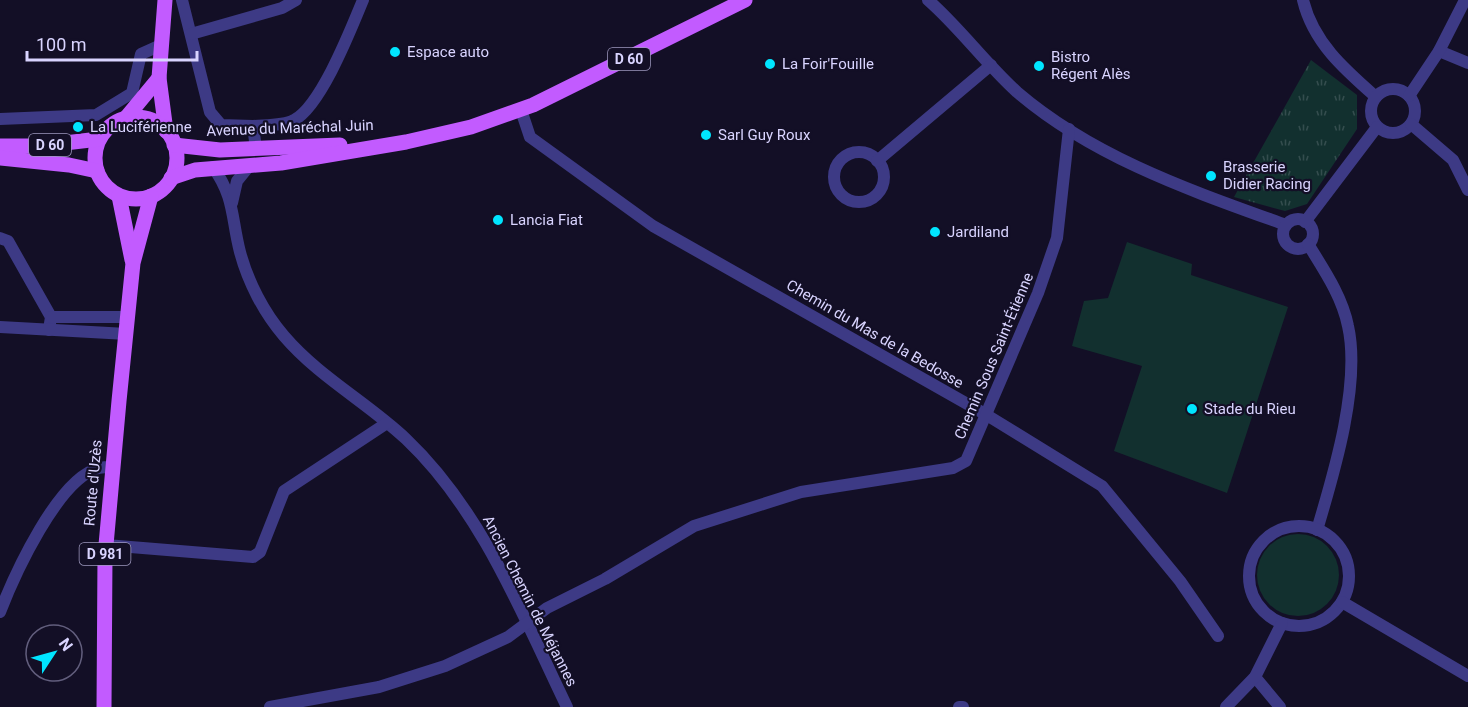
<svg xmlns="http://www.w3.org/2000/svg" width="1468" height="707" font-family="Roboto,sans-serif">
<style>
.grass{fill:#12302f}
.park{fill:url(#park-tufts)}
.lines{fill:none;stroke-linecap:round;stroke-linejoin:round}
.minor{stroke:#3d3a85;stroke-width:12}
.major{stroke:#c25bff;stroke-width:15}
.poi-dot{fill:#00e5ff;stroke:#130f26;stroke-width:2}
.labels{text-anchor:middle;stroke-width:4.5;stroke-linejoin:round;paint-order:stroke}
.shield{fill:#130f26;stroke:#9e99be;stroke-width:1.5}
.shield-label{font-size:14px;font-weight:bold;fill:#d9d4ff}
.poi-label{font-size:15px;fill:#d9d4ff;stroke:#130f26;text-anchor:start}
.street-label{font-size:15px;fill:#d9d4ff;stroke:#130f26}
</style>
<defs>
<pattern id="park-tufts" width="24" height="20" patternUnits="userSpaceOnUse" patternTransform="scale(1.5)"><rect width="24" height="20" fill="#12302f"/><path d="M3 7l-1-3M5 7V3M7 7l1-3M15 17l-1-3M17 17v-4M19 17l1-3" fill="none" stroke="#344d4e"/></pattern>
</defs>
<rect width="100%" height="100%" fill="#130f26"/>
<!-- grass -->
<g class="grass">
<path d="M1127,242L1192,264L1191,275L1288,307L1227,493L1114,451L1142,366L1072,346L1084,301L1108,298Z"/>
<circle cx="1298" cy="575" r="41"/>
</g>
<!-- park -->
<path class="park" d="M1311,60L1357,95V129L1307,204L1285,211L1234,197Z"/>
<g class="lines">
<!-- minor -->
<g class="minor">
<path d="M182,0L210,112L221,125L253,126L256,149"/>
<path d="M928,0C960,28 985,63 1017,92C1094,158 1192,191 1286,225"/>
<path d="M1303,0C1313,42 1344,69 1376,97"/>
<path d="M191,34L282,8L296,0"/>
<path d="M1439,51L1468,63"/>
<circle cx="1393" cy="111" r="22"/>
<path d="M1409,96L1439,51L1465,0"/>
<path d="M521,110L530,137L653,226L985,414L1102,486L1180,581L1218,636"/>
<path d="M0,119L96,115L132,93L141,54L161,45"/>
<path d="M1411,124L1453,160L1468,190"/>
<path d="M253,126C265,125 284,126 294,120C321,106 351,29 363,0"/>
<circle cx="859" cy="177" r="25"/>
<path d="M877,161L991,65"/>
<path d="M213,167C235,198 231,217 240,252C248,282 264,313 284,336C319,377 368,403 406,439C482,511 522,614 567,707"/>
<path d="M232,203L237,181L250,165"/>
<circle cx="1298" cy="234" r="15"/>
<path d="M1305,222L1377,127"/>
<path d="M0,238L8,241L51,317L49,330"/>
<path d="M1308,244C1324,270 1342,296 1348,326C1361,384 1334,473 1317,530"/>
<path d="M51,317H128"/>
<path d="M0,327L127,334"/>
<circle cx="1299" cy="576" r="50"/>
<path d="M106,545L253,557L260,552L284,491L387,423"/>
<path d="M1342,602L1468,676"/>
<path d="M0,612C14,576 58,478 99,468C103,467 108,467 113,467"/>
<path d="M1255,677L1280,707"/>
<path d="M270,707L379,687L445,666L508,637L547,608L605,579L694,526L801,492L953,468L966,461L1038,293L1057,238L1069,129"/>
<path d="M959,707H963"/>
<path d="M1226,707L1255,677L1282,623"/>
</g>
<!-- major -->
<g class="major">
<path d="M165,0L159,78L166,131"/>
<circle cx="136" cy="158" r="41"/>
<path d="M125,119L159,78"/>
<path d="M174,145L220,150L340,145"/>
<path d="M0,146H39L99,139"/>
<path d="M0,158L69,165L97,171"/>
<path d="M171,178L195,170L281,163L406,142L471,127L533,105L745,0"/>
<path d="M119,196L132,260"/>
<path d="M104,707L105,556L119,401L133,263L151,196"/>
</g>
</g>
<!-- markers -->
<g class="poi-dot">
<circle cx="395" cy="52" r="6"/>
<circle cx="770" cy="64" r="6"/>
<circle cx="1039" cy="66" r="6"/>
<circle cx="78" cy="127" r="6"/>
<circle cx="706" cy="135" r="6"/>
<circle cx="1211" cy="176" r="6"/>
<circle cx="498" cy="220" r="6"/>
<circle cx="935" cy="232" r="6"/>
<circle cx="1192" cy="409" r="6"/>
</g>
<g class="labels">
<!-- shield labels -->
<g class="shield">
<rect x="608" y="48" width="42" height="22" rx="4.5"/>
<rect x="29" y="134" width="42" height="22" rx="4.5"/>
<rect x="79.5" y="543" width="51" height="22" rx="4.5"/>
</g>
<g class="shield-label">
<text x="629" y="64">D 60</text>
<text x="50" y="150">D 60</text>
<text x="105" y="559">D 981</text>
</g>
<!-- poi labels -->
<g class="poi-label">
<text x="407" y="57">Espace auto</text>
<text x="1051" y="62">Bistro<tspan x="1051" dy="17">Régent Alès</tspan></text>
<text x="782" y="69">La Foir'Fouille</text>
<text x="90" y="132">La Luciférienne</text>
<text x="718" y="140">Sarl Guy Roux</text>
<text x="1223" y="172">Brasserie<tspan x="1223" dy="17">Didier Racing</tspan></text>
<text x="510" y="225">Lancia Fiat</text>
<text x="947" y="237">Jardiland</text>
<text x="1204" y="414">Stade du Rieu</text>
</g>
<!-- street labels -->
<g class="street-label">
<text transform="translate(290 128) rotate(-2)" y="5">Avenue du Maréchal Juin</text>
<text transform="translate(875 334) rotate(30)" y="5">Chemin du Mas de la Bedosse</text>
<text transform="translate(994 356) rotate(-67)" y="5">Chemin Sous Saint-Étienne</text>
<text transform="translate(93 483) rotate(-85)" y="5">Route d'Uzès</text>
<text transform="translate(530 601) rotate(63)" y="5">Ancien Chemin de Méjannes</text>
</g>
</g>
<!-- north arrow -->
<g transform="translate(54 653) rotate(54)"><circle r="28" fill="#130f26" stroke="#625e7d" stroke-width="1.5"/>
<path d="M0-4.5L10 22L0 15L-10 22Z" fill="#00e5ff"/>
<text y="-9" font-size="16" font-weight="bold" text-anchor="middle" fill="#d9d4ff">N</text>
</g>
<!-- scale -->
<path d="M27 51v9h170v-9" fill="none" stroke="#d9d4ff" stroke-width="3"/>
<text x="36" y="51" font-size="18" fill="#d9d4ff" stroke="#130f26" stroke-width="4.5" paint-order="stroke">100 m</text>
</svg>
